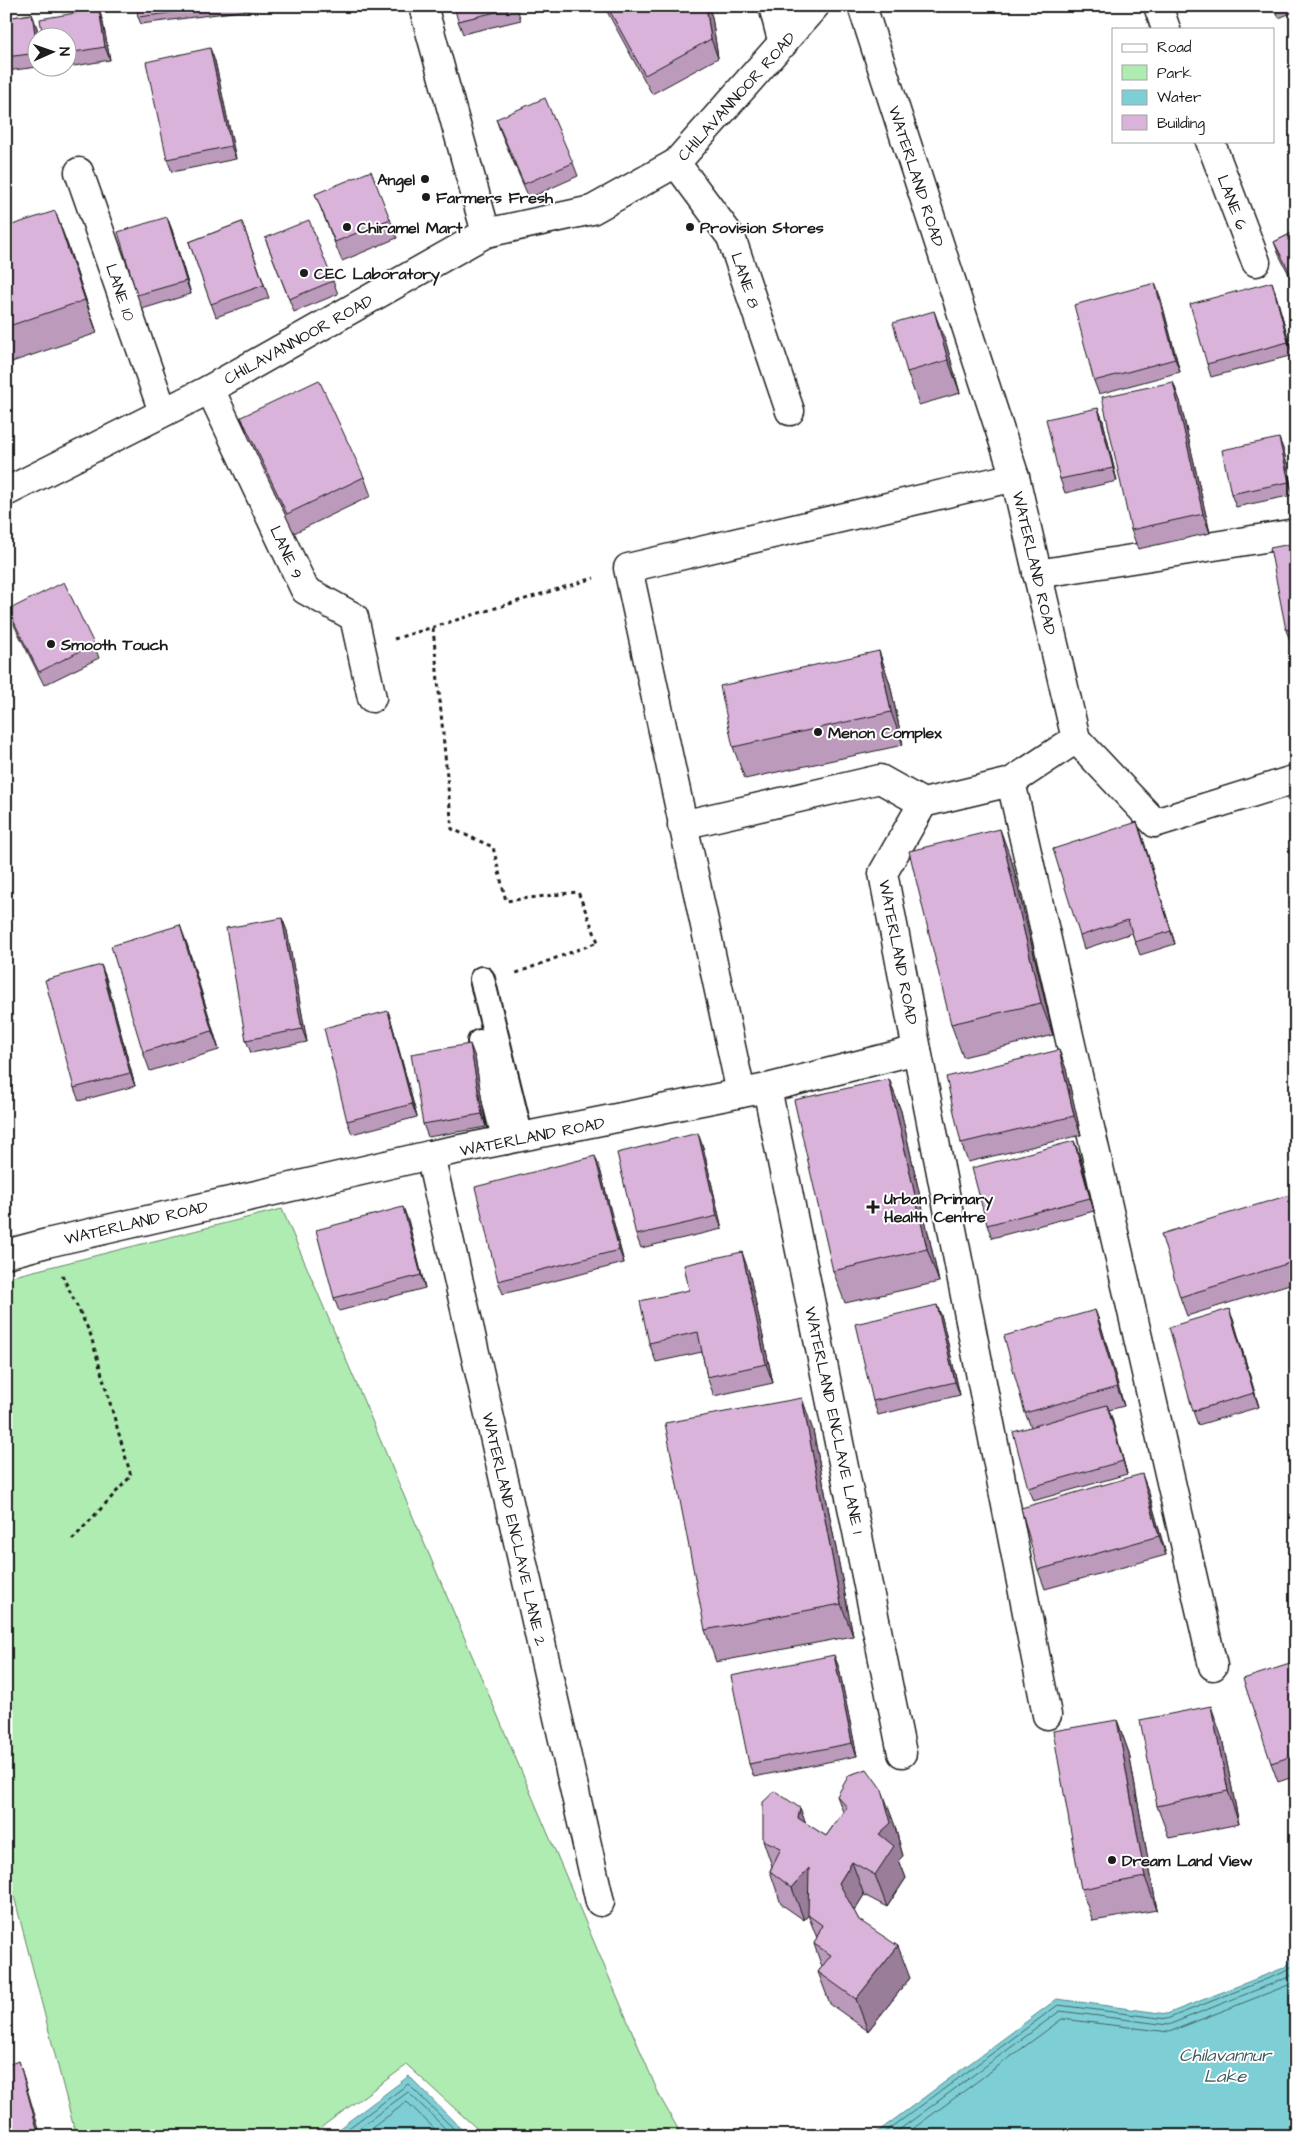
<svg xmlns="http://www.w3.org/2000/svg" width="1302" height="2142" font-family="'Architects Daughter',sans-serif">
<style>
.green{fill:#afecb2;stroke:#668467}
.water{fill:#7ecfd5;stroke:#57878b}
.lines{fill:none;stroke-linecap:round;stroke-linejoin:round}
.shore{stroke:#436466;stroke-width:1}
.service-casing{stroke:#1c1c1c;stroke-width:28}
.minor-casing{stroke:#1c1c1c;stroke-width:31}
.tertiary-casing{stroke:#1c1c1c;stroke-width:31}
.path{stroke:#1c1c1c;stroke-width:3;stroke-dasharray:4 4;stroke-linecap:butt}
.service{stroke:#fff;stroke-width:24}
.minor{stroke:#fff;stroke-width:28}
.tertiary{stroke:#fff;stroke-width:28}
.wall{fill:#bb9abc;stroke:#1c1c1c}
.shaded-wall{fill:#997d99;stroke:#1c1c1c}
.building{fill:#dab3db;stroke:#1c1c1c}
.poi-dot{fill:#1c1c1c;stroke:#fff;stroke-width:2}
.labels{text-anchor:middle;stroke-width:4;stroke-linejoin:round;paint-order:stroke}
.street-label{font-size:16px;fill:#1c1c1c;stroke:#fff}
.poi-label{font-size:16px;font-weight:bold;fill:#1c1c1c;stroke:#fff;text-anchor:start}
.water-label{font-size:18px;font-style:italic;fill:#3e5b5d;stroke:#fff}
</style>
<rect width="100%" height="100%" fill="#fff"/>
<filter id="ink" filterUnits="userSpaceOnUse"><feTurbulence type="fractalNoise" baseFrequency=".02" numOctaves="2"/><feDisplacementMap in="SourceGraphic" scale="10" xChannelSelector="R" yChannelSelector="G"/><feConvolveMatrix kernelMatrix="1 2 1 2 8 2 1 2 1" color-interpolation-filters="sRGB"/></filter>
<g filter="url(#ink)">
<!-- green -->
<path class="green" d="M282,1209L660,2097L682,2136H485L407,2065L309,2136H76L6,1865V1278Z"/>
<!-- water -->
<g class="water">
<path d="M1296,1954V2136H872L1057,1999L1167,2014L1286,1967Z"/>
<path d="M409,2076L468,2136H329Z"/>
</g>
<g class="lines">
<!-- shore -->
<g class="shore">
<path d="M338,2136L408,2084L461,2136"/>
<path d="M348,2136L408,2092L453,2136"/>
<path d="M361,2136L407,2102L442,2136"/>
<path d="M880,2136L1058,2005L1167,2019L1287,1971L1296,1962"/>
<path d="M891,2136L1060,2011L1168,2025L1289,1977L1296,1972"/>
<path d="M903,2136L1062,2019L1169,2032L1296,1982"/>
</g>
<!-- service casing -->
<g class="service-casing">
<g id="service">
<path d="M482,979L521,1138"/>
<path d="M480,1042L505,1142"/>
</g>
</g>
<!-- minor casing -->
<g class="minor-casing">
<g id="minor">
<path d="M423,6L486,233"/>
<path d="M773,6L783,44"/>
<path d="M862,6L1015,477L1076,739"/>
<path d="M1158,6L1166,29"/>
<path d="M1210,141L1256,262"/>
<path d="M676,163L731,237L790,411"/>
<path d="M79,172L163,412"/>
<path d="M210,389L305,590L354,617L372,698"/>
<path d="M1037,574L1296,533"/>
<path d="M1076,739L1155,823L1296,779"/>
<path d="M1011,782L1213,1666"/>
<path d="M682,825L880,779L923,803"/>
<path d="M917,1050L1047,1715"/>
<path d="M767,1088L902,1753"/>
<path d="M741,1093L628,568L1015,477"/>
<path d="M430,1155L600,1902"/>
<path d="M6,1254L47,1243L430,1155L767,1088L917,1050L883,873L923,803L1011,782L1076,739"/>
</g>
</g>
<!-- tertiary casing -->
<g class="tertiary-casing">
<path id="tertiary" d="M6,492L210,389L486,233L592,210L676,163L815,6"/>
</g>
<!-- path -->
<g class="path">
<path d="M433,628L452,829L493,847L506,901L578,892L598,942L514,974"/>
<path d="M394,639L594,578"/>
<path d="M62,1275L90,1333L131,1476L72,1540"/>
</g>
<!-- service -->
<use href="#service" class="service"/>
<!-- minor -->
<use href="#minor" class="minor"/>
<!-- tertiary -->
<use href="#tertiary" class="tertiary"/>
</g>
<!-- wall -->
<g class="wall">
<path d="M137,6H279L141,24L138,17Z"/>
<path d="M516,6L521,20L463,34L458,21Z"/>
<path d="M604,6H708L712,17L718,58L652,94Z"/>
<path d="M1274,6H1296V11L1279,18Z"/>
<path d="M99,9L103,23L110,60L68,67V38Z"/>
<path d="M32,14L37,28L38,38V67L6,71V18Z"/>
<path d="M215,61L236,159L172,172L167,159Z"/>
<path d="M50,68H62L50,69Z"/>
<path d="M496,119L573,163L578,176L529,198L501,133Z"/>
<path d="M315,194L390,219L397,238L342,261Z"/>
<path d="M167,217L172,230L191,294L142,309L137,295Z"/>
<path d="M242,222L269,298L216,317L189,242Z"/>
<path d="M6,227L67,243L97,333L6,364Z"/>
<path d="M1296,231V288L1279,255L1274,242Z"/>
<path d="M265,238L333,281L338,294L294,312Z"/>
<path d="M1276,295L1293,355L1211,377L1207,364Z"/>
<path d="M1160,296L1180,372L1099,394L1094,381Z"/>
<path d="M946,343L960,393L919,405L907,372Z"/>
<path d="M6,370L11,385L6,387Z"/>
<path d="M1173,382L1180,401L1210,533L1138,549L1131,530Z"/>
<path d="M1098,408L1103,421L1117,481L1065,493L1060,479Z"/>
<path d="M241,417L364,477L371,496L294,533L248,436Z"/>
<path d="M1284,451L1293,495L1236,507L1231,494Z"/>
<path d="M1296,543V642L1291,643L1286,630Z"/>
<path d="M8,610L94,644L99,658L44,685L13,623Z"/>
<path d="M879,651L890,684L903,745L745,779L733,747Z"/>
<path d="M1137,822L1175,944L1140,955L1132,933L1084,949L1080,936Z"/>
<path d="M1012,862L1053,1035L963,1057L951,1024Z"/>
<path d="M282,918L287,931L307,1042L251,1053L246,1040Z"/>
<path d="M187,944L219,1050L150,1071L143,1052Z"/>
<path d="M101,965L106,978L135,1086L79,1101L74,1088Z"/>
<path d="M388,1011L392,1024L417,1117L352,1134L347,1121Z"/>
<path d="M1059,1050L1066,1069L1081,1135L968,1162L961,1143Z"/>
<path d="M475,1057L486,1127L428,1137L423,1124Z"/>
<path d="M889,1079L901,1111L939,1282L845,1303L833,1271Z"/>
<path d="M1074,1141L1079,1154L1094,1211L992,1238L987,1225Z"/>
<path d="M703,1147L722,1229L641,1248L636,1235Z"/>
<path d="M600,1169L624,1263L503,1294L498,1281Z"/>
<path d="M1296,1193V1282L1187,1316L1180,1297Z"/>
<path d="M408,1220L425,1288L339,1311L334,1298Z"/>
<path d="M749,1272L773,1383L714,1396L707,1377L702,1352L656,1362L649,1343L689,1290Z"/>
<path d="M937,1305L942,1318L960,1395L878,1415L873,1401Z"/>
<path d="M1229,1309L1234,1322L1259,1407L1198,1425L1193,1411Z"/>
<path d="M1095,1310L1102,1329L1124,1406L1109,1410L1127,1474L1033,1501L1028,1488L1031,1427L1025,1413Z"/>
<path d="M813,1430L853,1636L716,1662L705,1630Z"/>
<path d="M1149,1493L1166,1555L1045,1589L1038,1570Z"/>
<path d="M834,1655L839,1668L857,1756L754,1777L749,1764Z"/>
<path d="M1296,1662V1776L1278,1782L1271,1763Z"/>
<path d="M1117,1720L1129,1753L1157,1910L1093,1921L1081,1889Z"/>
<path d="M1222,1738L1239,1824L1169,1838L1157,1806Z"/>
<path d="M837,1796L894,1823L903,1856L899,1860L906,1878L887,1907L864,1895L854,1911L859,1920L910,1978L868,2031L830,2004L818,1972L822,1967L814,1944L817,1938L808,1915L804,1920L781,1904L770,1871L772,1866L763,1840L800,1808L805,1823L826,1836L843,1812Z"/>
</g>
<!-- shaded-wall -->
<g class="shaded-wall">
<path d="M706,6H708L712,17L718,58L711,39Z"/>
<path d="M99,9L103,23L110,60L105,47Z"/>
<path d="M32,14L37,28L38,38V52Z"/>
<path d="M210,48L215,61L236,159L231,146Z"/>
<path d="M55,211L67,243L97,333L85,300Z"/>
<path d="M167,217L172,230L191,294L186,281Z"/>
<path d="M1272,282L1276,295L1293,355L1288,342Z"/>
<path d="M1155,283L1160,296L1180,372L1175,359Z"/>
<path d="M934,311L946,343L960,393L948,360Z"/>
<path d="M1173,382L1180,401L1210,533L1203,514Z"/>
<path d="M1098,408L1103,421L1117,481L1113,468Z"/>
<path d="M1279,438L1284,451L1293,495L1289,482Z"/>
<path d="M879,651L890,684L903,745L891,712Z"/>
<path d="M1137,822L1142,835L1175,944L1171,931Z"/>
<path d="M1000,829L1012,862L1053,1035L1041,1003Z"/>
<path d="M282,918L287,931L307,1042L302,1029Z"/>
<path d="M180,925L187,944L219,1050L212,1031Z"/>
<path d="M101,965L106,978L135,1086L130,1073Z"/>
<path d="M388,1011L392,1024L417,1117L412,1104Z"/>
<path d="M470,1044L475,1057L486,1127L482,1114Z"/>
<path d="M1059,1050L1066,1069L1081,1135L1074,1116Z"/>
<path d="M889,1079L901,1111L939,1282L927,1249Z"/>
<path d="M698,1133L703,1147L722,1229L717,1216Z"/>
<path d="M1074,1141L1079,1154L1094,1211L1090,1198Z"/>
<path d="M595,1156L600,1169L624,1263L619,1250Z"/>
<path d="M403,1207L408,1220L425,1288L421,1275Z"/>
<path d="M742,1252L749,1272L773,1383L766,1364Z"/>
<path d="M937,1305L942,1318L960,1395L955,1382Z"/>
<path d="M1229,1309L1234,1322L1259,1407L1254,1393Z"/>
<path d="M1095,1310L1102,1329L1124,1406L1117,1387Z"/>
<path d="M802,1398L813,1430L853,1636L841,1604Z"/>
<path d="M1107,1405L1112,1418L1127,1474L1123,1461Z"/>
<path d="M1142,1474L1149,1493L1166,1555L1159,1536Z"/>
<path d="M834,1655L839,1668L857,1756L852,1743Z"/>
<path d="M1211,1706L1222,1738L1239,1824L1228,1791Z"/>
<path d="M1117,1720L1129,1753L1157,1910L1145,1877Z"/>
<path d="M882,1790L894,1823L903,1856L899,1860L906,1878L887,1907L875,1875L879,1834Z"/>
<path d="M800,1808L812,1840L798,1818Z"/>
<path d="M852,1862L864,1895L851,1916L839,1883Z"/>
<path d="M809,1868L821,1900L804,1920L792,1888Z"/>
<path d="M898,1946L910,1978L868,2031L856,1999Z"/>
<path d="M19,2061L23,2075L41,2136H39Z"/>
</g>
<!-- building -->
<g class="building">
<path d="M137,6H224L138,17Z"/>
<path d="M454,6H516L517,7L458,21Z"/>
<path d="M607,6H706L711,39L645,75Z"/>
<path d="M99,9L105,47L68,53V38H43L40,19Z"/>
<path d="M32,14L38,53L6,57V18Z"/>
<path d="M210,48L231,146L167,159L146,62Z"/>
<path d="M545,98L573,163L524,184L496,119Z"/>
<path d="M371,171L390,219L335,242L315,194Z"/>
<path d="M55,211L85,300L6,327V227Z"/>
<path d="M167,217L186,281L137,295L118,232Z"/>
<path d="M309,220L333,281L289,299L265,238Z"/>
<path d="M242,222L264,285L211,304L189,242Z"/>
<path d="M1296,231V284L1274,242Z"/>
<path d="M1272,282L1288,342L1207,364L1190,304Z"/>
<path d="M1155,283L1175,359L1094,381L1074,305Z"/>
<path d="M934,311L948,360L907,372L893,323Z"/>
<path d="M319,380L364,477L287,514L241,417Z"/>
<path d="M1173,382L1203,514L1131,530L1102,397Z"/>
<path d="M1098,408L1113,468L1060,479L1046,419Z"/>
<path d="M1279,438L1289,482L1231,494L1222,450Z"/>
<path d="M1296,543V628L1286,630L1270,548Z"/>
<path d="M64,582L94,644L39,672L8,610Z"/>
<path d="M879,651L891,712L733,747L720,686Z"/>
<path d="M1296,791V814L1291,792Z"/>
<path d="M1137,822L1171,931L1135,942L1128,920L1080,936L1053,849Z"/>
<path d="M1000,829L1041,1003L951,1024L909,851Z"/>
<path d="M282,918L302,1029L246,1040L226,928Z"/>
<path d="M180,925L212,1031L143,1052L111,946Z"/>
<path d="M101,965L130,1073L74,1088L45,980Z"/>
<path d="M388,1011L412,1104L347,1121L324,1028Z"/>
<path d="M470,1044L482,1114L423,1124L411,1054Z"/>
<path d="M1059,1050L1074,1116L961,1143L946,1077Z"/>
<path d="M889,1079L927,1249L833,1271L794,1100Z"/>
<path d="M698,1133L717,1216L636,1235L617,1153Z"/>
<path d="M1074,1141L1090,1198L987,1225L972,1168Z"/>
<path d="M595,1156L619,1250L498,1281L475,1187Z"/>
<path d="M1296,1193V1261L1180,1297L1161,1234Z"/>
<path d="M403,1207L421,1275L334,1298L316,1230Z"/>
<path d="M742,1252L766,1364L707,1377L698,1332L649,1343L640,1301L689,1290L684,1265Z"/>
<path d="M937,1305L955,1382L873,1401L855,1324Z"/>
<path d="M1229,1309L1254,1393L1193,1411L1169,1327Z"/>
<path d="M1095,1310L1117,1387L1025,1413L1004,1336Z"/>
<path d="M802,1398L841,1604L705,1630L665,1423Z"/>
<path d="M1107,1405L1123,1461L1028,1488L1013,1432Z"/>
<path d="M1142,1474L1159,1536L1038,1570L1021,1508Z"/>
<path d="M834,1655L852,1743L749,1764L731,1676Z"/>
<path d="M1296,1662V1755L1271,1763L1243,1679Z"/>
<path d="M1211,1706L1228,1791L1157,1806L1140,1720Z"/>
<path d="M1117,1720L1145,1877L1081,1889L1053,1731Z"/>
<path d="M867,1769L882,1790L891,1823L879,1834L894,1846L875,1875L852,1862L839,1883L859,1920L898,1946L856,1999L818,1972L831,1955L814,1944L822,1925L808,1915L809,1868L792,1888L770,1871L781,1848L763,1840V1802L775,1791L800,1808L798,1818L826,1836L847,1807L837,1796L849,1775Z"/>
<path d="M19,2061L39,2136H6V2065Z"/>
</g>
</g>
<!-- markers -->
<g class="poi-dot">
<circle cx="425" cy="179" r="5"/>
<circle cx="426" cy="197" r="5"/>
<circle cx="347" cy="227" r="5"/>
<circle cx="690" cy="227" r="5"/>
<circle cx="304" cy="273" r="5"/>
<circle cx="51" cy="644" r="5"/>
<circle cx="818" cy="732" r="5"/>
<path d="M870.5 1199.5h5v5h5v5h-5v5h-5v-5h-5v-5h5z"/>
<circle cx="1112" cy="1860" r="5"/>
</g>
<g class="labels">
<!-- street labels -->
<g class="street-label">
<text transform="translate(736 96) rotate(-48)" y="6">CHILAVANNOOR ROAD</text>
<text transform="translate(917 176) rotate(72)" y="6">WATERLAND ROAD</text>
<text transform="translate(1233 202) rotate(69)" y="6">LANE 6</text>
<text transform="translate(746 280) rotate(71)" y="6">LANE 8</text>
<text transform="translate(121 292) rotate(71)" y="6">LANE 10</text>
<text transform="translate(298 339) rotate(-29)" y="6">CHILAVANNOOR ROAD</text>
<text transform="translate(287 552) rotate(65)" y="6">LANE 9</text>
<text transform="translate(1035 563) rotate(77)" y="6">WATERLAND ROAD</text>
<text transform="translate(899 952) rotate(79)" y="6">WATERLAND ROAD</text>
<text transform="translate(532 1136) rotate(-11)" y="6">WATERLAND ROAD</text>
<text transform="translate(136 1222) rotate(-13)" y="6">WATERLAND ROAD</text>
<text transform="translate(835 1420) rotate(78)" y="6">WATERLAND ENCLAVE LANE 1</text>
<text transform="translate(515 1529) rotate(77)" y="6">WATERLAND ENCLAVE LANE 2</text>
</g>
<!-- poi labels -->
<g class="poi-label">
<text x="415" y="185" text-anchor="end">Angel</text>
<text x="436" y="203">Farmers Fresh</text>
<text x="357" y="233">Chiramel Mart</text>
<text x="700" y="233">Provision Stores</text>
<text x="314" y="279">CEC Laboratory</text>
<text x="61" y="650">Smooth Touch</text>
<text x="828" y="738">Menon Complex</text>
<text x="884" y="1204">Urban Primary<tspan x="884" dy="18">Health Centre</tspan></text>
<text x="1122" y="1866">Dream Land View</text>
</g>
<!-- water labels -->
<g class="water-label">
<text x="1225" y="2061">Chilavannur<tspan x="1225" dy="21">Lake</tspan></text>
</g>
</g>
<!-- margin -->
<rect width="1302" height="2142" fill="none" stroke="#fff" stroke-width="25"/>
<rect x="12" y="12" width="1277" height="2117" fill="none" stroke="#1c1c1c" stroke-width="2" filter="url(#ink)"/>
<!-- legend -->
<rect x="1112" y="28" width="162" height="115" fill="#ffffff" stroke="#a4a4a4"/>
<rect x="1122" y="44" width="25" height="8" fill="#ffffff" stroke="#a4a4a4"/>
<text x="1157" y="52" font-size="15" fill="#1c1c1c">Road</text>
<rect x="1122" y="65" width="25" height="15" fill="#afecb2" stroke="#a4a4a4"/>
<text x="1157" y="78" font-size="15" fill="#1c1c1c">Park</text>
<rect x="1122" y="90" width="25" height="15" fill="#7ecfd5" stroke="#a4a4a4"/>
<text x="1157" y="102" font-size="15" fill="#1c1c1c">Water</text>
<rect x="1122" y="115" width="25" height="15" fill="#dab3db" stroke="#a4a4a4"/>
<text x="1157" y="128" font-size="15" fill="#1c1c1c">Building</text>
<!-- north arrow -->
<g transform="translate(52 52) rotate(88)"><circle r="24" fill="#ffffff" stroke="#a4a4a4"/>
<path d="M0-4L9 19L0 12L-9 19Z" fill="#1c1c1c"/>
<text y="-8" font-size="14" font-weight="bold" text-anchor="middle" fill="#1c1c1c">N</text>
</g>
</svg>
